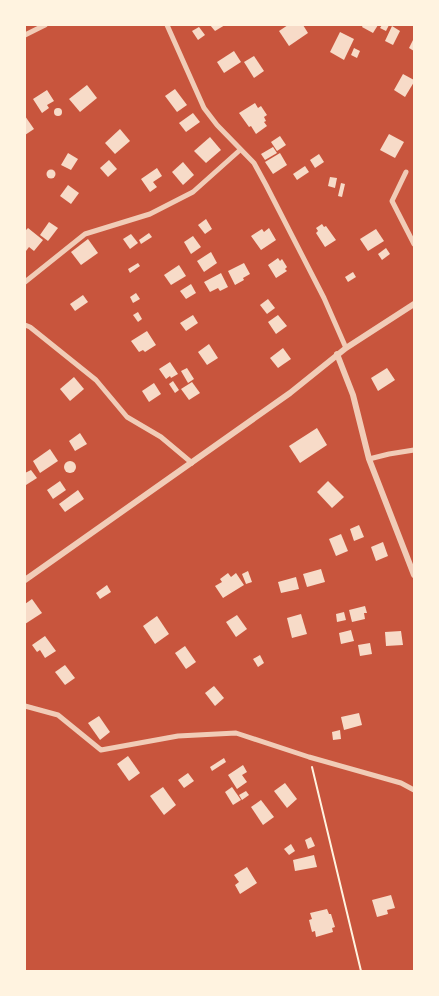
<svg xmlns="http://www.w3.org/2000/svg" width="439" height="996" font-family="Arial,sans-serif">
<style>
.building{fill:#f7dbc8}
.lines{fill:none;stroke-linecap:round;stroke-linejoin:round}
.path{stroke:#fff3e0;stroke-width:2}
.minor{stroke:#f1ccb7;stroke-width:5}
.tertiary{stroke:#f1ccb7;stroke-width:6}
</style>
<rect width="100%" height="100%" fill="#c8553d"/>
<!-- building -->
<g class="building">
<path d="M210,25H225L215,31Z"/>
<path d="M288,25H303L308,33L289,46L279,31Z"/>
<path d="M363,25H378L373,33L362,27Z"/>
<path d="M382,25H389L386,31L380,28Z"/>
<path d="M392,26L400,31L393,45L385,41Z"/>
<path d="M199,27L205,35L198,40L192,31Z"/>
<path d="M340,32L354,39L344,60L330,52Z"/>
<path d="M414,38V51L409,48Z"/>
<path d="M354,48L360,51L357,58L351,55Z"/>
<path d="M234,51L241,62L224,73L217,62Z"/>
<path d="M254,56L264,71L254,78L244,62Z"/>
<path d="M403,74L414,80V82L405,97L394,90Z"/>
<path d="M87,85L97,98L80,112L69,99Z"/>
<path d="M175,89L187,105L177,112L165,96Z"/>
<path d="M47,90L54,101L47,105L49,108L42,113L33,99Z"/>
<path d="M255,103L258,108L261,106L267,115L264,117L266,121L264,122L267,126L256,134L251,126L249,127L239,113Z"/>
<circle cx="58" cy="112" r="4"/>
<path d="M193,113L200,122L186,132L179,123Z"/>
<path d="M25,116L34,129L25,135Z"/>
<path d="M120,129L130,141L115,154L105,143Z"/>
<path d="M389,134L404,142L395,158L380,150Z"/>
<path d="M280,136L286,145L277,151L271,142Z"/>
<path d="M210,137L221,150L206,163L194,151Z"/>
<path d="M273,147L277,153L265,160L261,154Z"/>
<path d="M68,153L78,159L71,170L61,165Z"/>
<path d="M280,153L287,165L273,174L265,162Z"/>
<path d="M319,154L324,162L315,168L310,160Z"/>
<path d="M109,160L117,169L108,177L100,168Z"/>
<path d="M183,162L194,175L183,185L172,172Z"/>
<path d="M305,166L309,172L297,180L293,174Z"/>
<path d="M157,168L162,176L153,182L157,187L150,192L141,179Z"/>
<circle cx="51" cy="174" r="4.5"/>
<path d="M330,177L337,178L335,188L328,186Z"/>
<path d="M341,183L345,184L342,197L338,196Z"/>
<path d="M68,185L79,193L71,204L60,196Z"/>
<path d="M206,219L212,229L205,234L198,225Z"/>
<path d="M49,222L58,228L48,241L40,235Z"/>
<path d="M322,224L324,227L326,226L336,240L325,247L316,233L318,231L316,228Z"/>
<path d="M28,228L43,240L34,251L29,247L26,251L25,250V231Z"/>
<path d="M269,228L276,240L261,250L251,236L262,229L264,232Z"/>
<path d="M376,229L384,241L368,251L360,239Z"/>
<path d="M149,233L152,237L141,244L139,240Z"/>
<path d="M131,234L138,243L130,249L123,239Z"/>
<path d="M193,236L201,247L191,254L184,242Z"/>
<path d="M88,239L98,253L81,265L71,252Z"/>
<path d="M386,248L390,254L382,260L378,254Z"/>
<path d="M211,252L217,263L204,272L197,261Z"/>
<path d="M278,258L280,261L282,259L287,267L285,269L287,271L276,278L268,265Z"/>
<path d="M138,263L140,266L130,273L128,269Z"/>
<path d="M244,263L250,274L243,278L244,280L235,285L228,271Z"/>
<path d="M179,265L186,276L171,285L164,275Z"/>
<path d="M353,272L356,277L348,282L345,277Z"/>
<path d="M221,273L228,287L220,291L218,288L210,292L204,282Z"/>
<path d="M191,284L196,293L186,299L180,291Z"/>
<path d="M136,293L140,299L133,303L130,297Z"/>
<path d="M83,295L88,302L75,311L70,304Z"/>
<path d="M268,299L275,308L267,314L260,305Z"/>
<path d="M138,312L142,319L138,322L133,315Z"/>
<path d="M193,315L198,323L186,331L180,323Z"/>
<path d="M278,315L287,326L276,334L268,322Z"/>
<path d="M147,331L156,345L145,352L143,350L139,352L131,341Z"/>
<path d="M209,344L218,358L207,365L198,352Z"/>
<path d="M283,348L291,359L278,368L270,358Z"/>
<path d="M170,362L178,374L171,378L170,376L166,379L159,369Z"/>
<path d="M187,368L194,379L188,383L181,371Z"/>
<path d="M387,368L395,380L378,391L371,378Z"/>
<path d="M74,377L84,389L70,401L60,389Z"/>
<path d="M173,381L179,390L175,393L169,384Z"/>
<path d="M192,382L200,393L189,400L181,389Z"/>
<path d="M154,383L161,394L149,402L142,391Z"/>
<path d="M317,428L327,445L300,463L289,446Z"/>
<path d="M80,433L87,444L75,451L69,441Z"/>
<path d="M50,449L58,461L40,473L33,461Z"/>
<circle cx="70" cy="467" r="6"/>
<path d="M31,470L37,478L26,485L25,473Z"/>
<path d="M60,481L66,490L53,499L47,490Z"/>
<path d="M328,481L344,497L332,508L317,492Z"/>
<path d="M78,490L84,499L65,512L59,504Z"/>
<path d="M359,525L364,537L354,541L350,529Z"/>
<path d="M341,534L348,551L336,556L329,539Z"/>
<path d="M383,542L388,556L376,561L371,547Z"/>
<path d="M321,569L325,582L307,587L303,574Z"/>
<path d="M248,571L252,582L246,584L242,574Z"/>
<path d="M228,573L231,577L236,573L244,585L223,598L215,586L222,582L220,579Z"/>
<path d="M296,577L299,589L281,593L278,582Z"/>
<path d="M107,585L111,592L100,599L96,593Z"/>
<path d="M32,599L42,613L25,624V604Z"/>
<path d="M365,606L367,613H364L365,619L352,622L349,610Z"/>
<path d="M344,612L346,620L337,622L336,614Z"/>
<path d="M301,614L307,634L292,638L287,618Z"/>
<path d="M237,615L247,629L236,637L226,622Z"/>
<path d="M157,616L169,634L155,644L143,626Z"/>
<path d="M351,630L354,641L341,644L339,633Z"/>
<path d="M401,631L403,645L386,646L385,632Z"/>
<path d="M45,636L56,651L45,658L40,650L37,652L32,645Z"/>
<path d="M370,643L372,654L360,656L358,645Z"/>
<path d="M185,646L196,662L186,669L175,653Z"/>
<path d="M260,655L264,663L258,667L253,659Z"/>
<path d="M65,665L75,678L65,685L55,672Z"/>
<path d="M214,686L224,698L215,706L205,693Z"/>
<path d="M359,713L362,725L344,730L341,717Z"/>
<path d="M99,716L110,732L100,740L88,723Z"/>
<path d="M340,730L341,739L333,740L332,732Z"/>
<path d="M128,756L140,773L129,781L117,764Z"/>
<path d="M224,758L226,762L212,771L210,767Z"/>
<path d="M243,765L247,772L242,775L247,782L237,789L228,775Z"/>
<path d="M188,773L194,781L184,788L178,780Z"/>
<path d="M285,783L297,799L287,808L274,791Z"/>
<path d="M163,787L176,805L164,815L150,796Z"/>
<path d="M232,787L241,800L233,805L225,792Z"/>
<path d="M246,791L249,795L242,800L239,795Z"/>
<path d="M261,800L274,817L263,825L251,807Z"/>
<path d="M311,837L315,846L308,849L305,840Z"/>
<path d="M291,844L295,851L289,855L284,849Z"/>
<path d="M314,855L317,867L295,871L293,860Z"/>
<path d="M247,867L257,883L240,894L235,885L239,882L234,875Z"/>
<path d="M391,895L395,908L387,910L388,914L377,917L372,900Z"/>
<path d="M327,909L329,914H331L335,927L332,928L333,932L316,937L315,931L312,932L309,920L312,919L310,913Z"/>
</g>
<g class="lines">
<!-- path -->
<path class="path" d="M312,767L361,971"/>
<!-- minor -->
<g class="minor">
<path d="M167,25L204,108L217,125L254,163L266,185L324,298L346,348"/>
<path d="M25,35L45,25"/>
<path d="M406,172L392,201L414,244"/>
<path d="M25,282L85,234L150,214L193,192L240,150"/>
<path d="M25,325L30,327L96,380L127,417L161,437L192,463"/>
<path d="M369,459L389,454L414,450"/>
<path d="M25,706L58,715L101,750L178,736L236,733L309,757L401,783L414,790"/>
</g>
<!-- tertiary -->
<g class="tertiary">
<path d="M337,354L353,395L369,459L414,575"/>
<path d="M25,580L290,393L346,348L414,304"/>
</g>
</g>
<!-- border -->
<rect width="439" height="996" fill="none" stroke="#fff3e0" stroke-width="52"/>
</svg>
